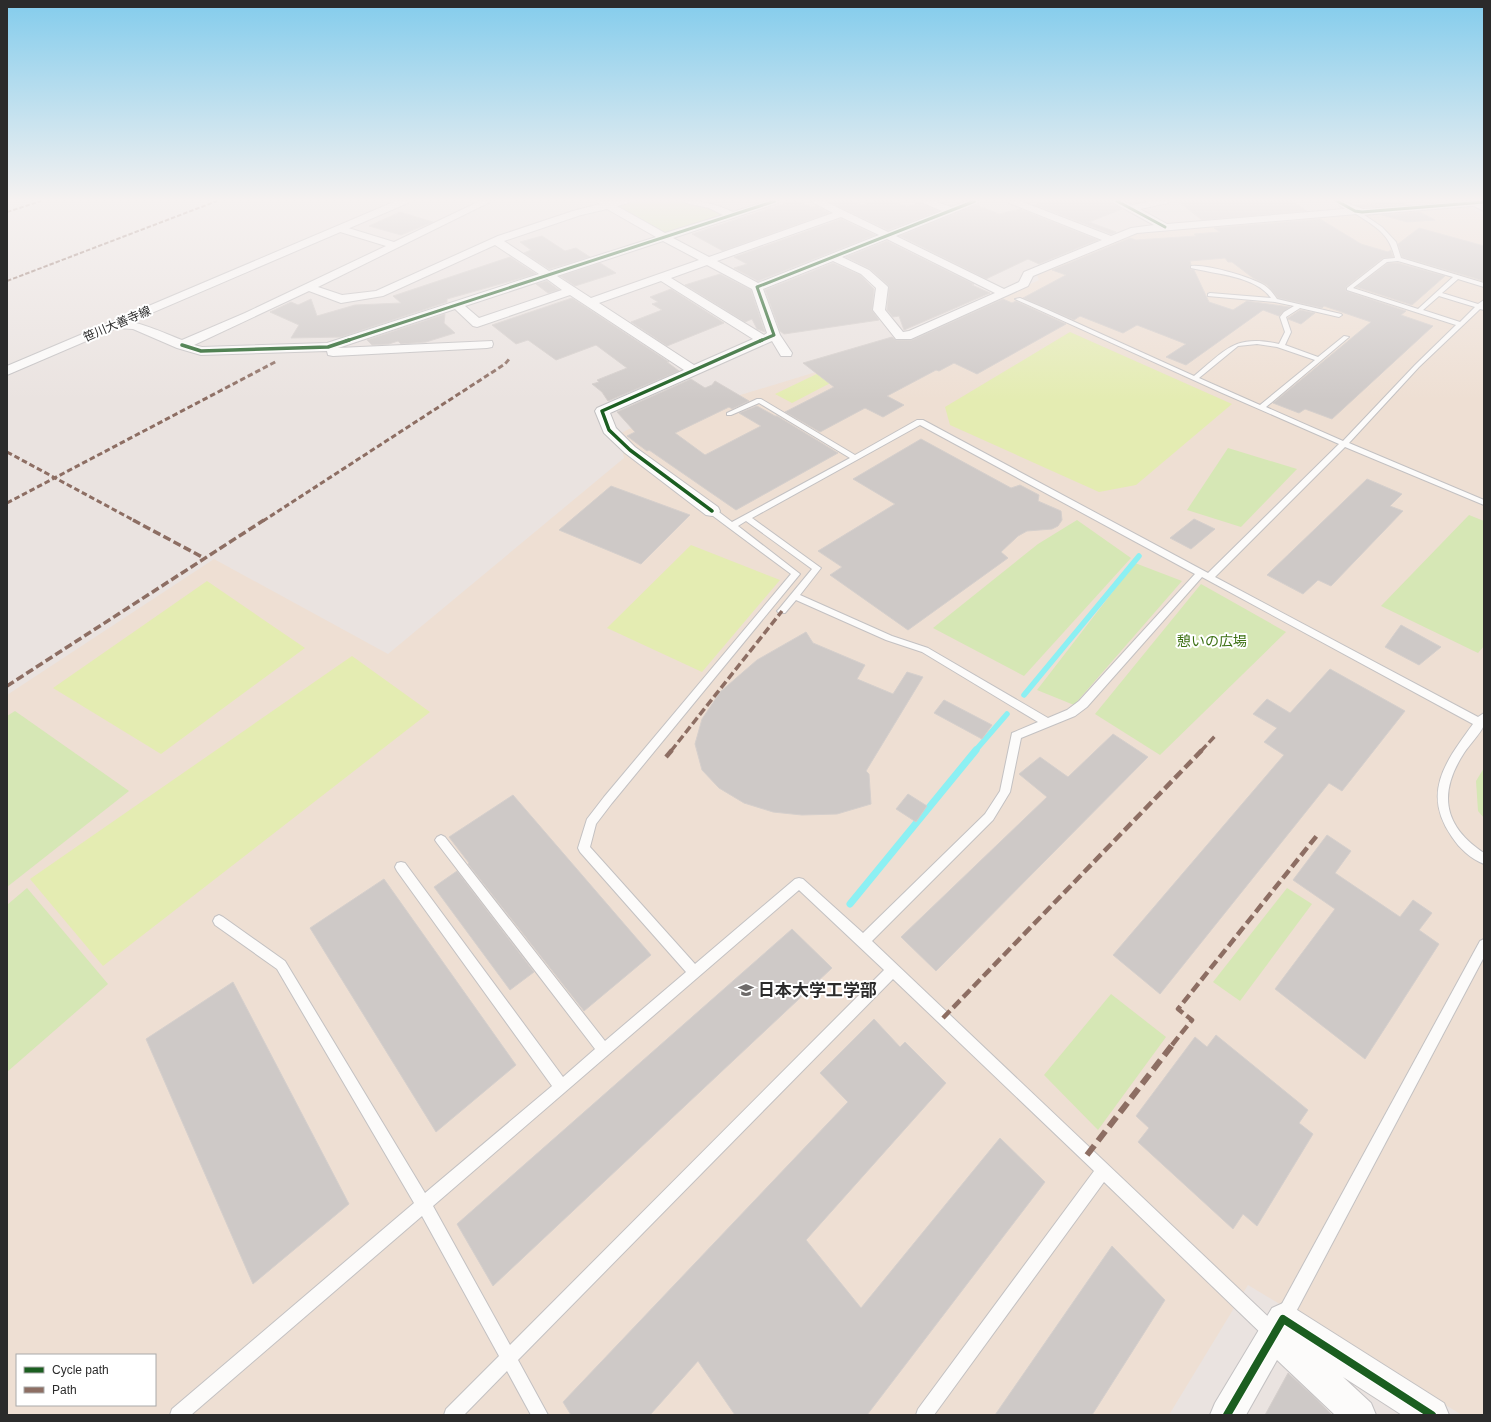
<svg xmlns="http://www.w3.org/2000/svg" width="1491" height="1422" font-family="Helvetica,'Noto Sans JP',sans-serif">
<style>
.education{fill:#eedfd3;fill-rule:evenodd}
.green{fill:#d6e7b5}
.pitch{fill:#e4ecb2}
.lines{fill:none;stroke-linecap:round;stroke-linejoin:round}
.stream-far1{stroke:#8cf0f3;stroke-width:5.5}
.stream{stroke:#8cf0f3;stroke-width:7}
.building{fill:#cec9c7;stroke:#d5cfcc}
.service-casing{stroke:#c3c1c2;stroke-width:2}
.minor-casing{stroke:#c3c1c2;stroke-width:2}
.tertiary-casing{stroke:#c3c1c2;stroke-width:2}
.service{fill:#fcfbfa;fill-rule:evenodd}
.minor{fill:#fcfbfa;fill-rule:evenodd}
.tertiary{fill:#fcfbfa;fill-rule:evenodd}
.quiet-far4{stroke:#8d6e63;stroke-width:2;stroke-dasharray:4.5 2;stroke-linecap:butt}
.quiet-far3{stroke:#8d6e63;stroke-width:3;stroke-dasharray:5.5 3;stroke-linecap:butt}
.quiet-far2{stroke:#8d6e63;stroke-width:3.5;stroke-dasharray:8 3.5;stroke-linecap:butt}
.quiet-far1{stroke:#8d6e63;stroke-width:4.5;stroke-dasharray:10 4.5;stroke-linecap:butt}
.quiet{stroke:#8d6e63;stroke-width:6;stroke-dasharray:12 6;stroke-linecap:butt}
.cycleway-far2-casing{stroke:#fff;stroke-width:4.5}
.cycleway-far1-casing{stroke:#fff;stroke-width:5.5}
.cycleway-casing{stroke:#fff;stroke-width:10}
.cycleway-far2{stroke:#1b5e20;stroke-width:3}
.cycleway-far1{stroke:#1b5e20;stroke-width:3.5}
.cycleway{stroke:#1b5e20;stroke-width:8}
.labels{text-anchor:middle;stroke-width:4;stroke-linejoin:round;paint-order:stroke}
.far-street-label{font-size:12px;fill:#2b2b2b;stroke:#fff}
.park-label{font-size:14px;fill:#3c7013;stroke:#fff}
.near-poi-label{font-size:17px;font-weight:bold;fill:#2b2b2b;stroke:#fff;text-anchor:start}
</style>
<rect width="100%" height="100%" fill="#eae3e0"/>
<!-- education -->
<path class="education" d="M1465,205L1484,216V1415H1462L1248,1285L1169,1415H7V695L214,559L388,654L624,458L619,434L629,429L901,346L1039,280L1037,275L1138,232ZM17,1355H155V1405H17Z"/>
<!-- green -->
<g class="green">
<path d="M633,201C664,200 696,198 724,215L666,233L614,205Z"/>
<path d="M1228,448L1297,469L1241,527L1187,510Z"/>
<path d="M1469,515L1484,521V646L1478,653L1381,606Z"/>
<path d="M1077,520L1131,558L1024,676L933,628L1038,544Z"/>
<path d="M1135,563L1182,581L1074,705L1037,690Z"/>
<path d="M1201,584L1286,632L1160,755L1095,714Z"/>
<path d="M15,711L129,791L7,887V716Z"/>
<path d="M1484,768V818L1478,811L1476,781Z"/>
<path d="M27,888L108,984L7,1072V905Z"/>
<path d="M1287,888L1312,904L1240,1001L1213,982Z"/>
<path d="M1111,994L1166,1037L1098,1130L1044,1075Z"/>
</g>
<!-- pitch -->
<g class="pitch">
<path d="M1070,332L1232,404L1136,485L1099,492L950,425L945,407Z"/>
<path d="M825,370L840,378L792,403L775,394Z"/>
<path d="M691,545L780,580L702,672L607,628Z"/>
<path d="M207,581L305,648L161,754L53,688Z"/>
<path d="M352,656L430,712L103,966L30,879Z"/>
</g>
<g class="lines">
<!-- stream-far1 -->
<g class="stream-far1">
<path d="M1024,695L1139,556"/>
<path d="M975,751L1007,714"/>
</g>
<!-- stream -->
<path class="stream" d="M850,904L976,750"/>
</g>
<!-- building -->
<g class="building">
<path d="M795,200L811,207L816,206L829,213L723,251L692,234Z"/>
<path d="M833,200H852L862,205L876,200H892L907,207L920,202L938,211L888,230L829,202Z"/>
<path d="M1045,200H1111L1113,204L1122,209L1089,222L1116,232L1111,234L1035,205Z"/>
<path d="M1176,200H1291L1307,211L1202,220Z"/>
<path d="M1400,201L1407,205L1363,207L1356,205Z"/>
<path d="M976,205L999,214L1020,209L1098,240L1039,264L1028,259L986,279L900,236Z"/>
<path d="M400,212L433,222L401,235L369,226Z"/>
<path d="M1420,212L1435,220L1407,222L1382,215Z"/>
<path d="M841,219L875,235L758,281L734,268L747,264L734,257Z"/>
<path d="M1320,219L1361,244L1388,252L1391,250L1393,257L1383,258L1346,287V291L1406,311L1401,315L1433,326L1332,419L1305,409L1299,413L1273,403L1371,322L1324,306L1322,308L1278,298L1267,285L1253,278L1232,262H1228L1225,258L1190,261L1191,264L1190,269L1194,270L1209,302L1233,310L1247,301L1290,307L1279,316L1263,310L1186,365L1166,357L1186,344L1137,325L1123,333L1080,316L1074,320L1023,298L1066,275L1052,270L1130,238L1136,240L1196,236L1194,234L1220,232L1214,228Z"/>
<path d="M1419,228L1484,246V281L1402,257L1398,244Z"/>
<path d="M542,236L565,251L576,248L590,257L549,269L524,253L531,250L520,242Z"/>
<path d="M887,241L974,284L972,285L990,293L904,330L899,316L893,317L887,310L889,286L870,269L846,257Z"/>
<path d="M510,257L536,274L447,299V302L341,337L291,338L299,325L270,312L291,302L298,305L311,299L317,316L355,305L401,303L393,296Z"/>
<path d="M600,263L616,273L575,286L560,276Z"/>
<path d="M833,263L860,275L874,289L872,310L879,320L784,334L780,331L765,290Z"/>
<path d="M1388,263H1398L1445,276L1412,305L1356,287Z"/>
<path d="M720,274L751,290L765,332L757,329L752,319L745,322L685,285Z"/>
<path d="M547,281L559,290L548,293L536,284Z"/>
<path d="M671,289L724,323L667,346L631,322L662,310L652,304L658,302L650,297Z"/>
<path d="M572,298L669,362H667L679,371L608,401L602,392L592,384L599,382L597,380L627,368L596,345L556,360L528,340L516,344L492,325Z"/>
<path d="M1003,299L1012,303L1016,301L1066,324L977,374L954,363L939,371L936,370L887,396L904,405L883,417L865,408L820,432L785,412L834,387L803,363L892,337L896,340H912Z"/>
<path d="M1300,310L1315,313L1301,324L1288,319V318Z"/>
<path d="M445,314L444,323L455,333L426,342L401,344L398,341L389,344L372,345L367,340Z"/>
<path d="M691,379L705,388L712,385L715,381L749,401L732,409L729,407L675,433L705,455L761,426L739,413L757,406L775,416H777L838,453L736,510L649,450L647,451L627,436L635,432L617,412Z"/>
<path d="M921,439L1011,488L1020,485L1039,495L1038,501L1061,511L1062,520L1058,526L1052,529L1027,531L1018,536L1001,552L1008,558L908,630L830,575L842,567L818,551L895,504L853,479Z"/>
<path d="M1367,479L1402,494L1390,506L1403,511L1331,586L1318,580L1303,594L1267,575Z"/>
<path d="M611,486L690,515L641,564L559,530Z"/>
<path d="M1194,519L1215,529L1191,549L1170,538Z"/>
<path d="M1401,625L1441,647L1419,665L1385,647Z"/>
<path d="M806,632L813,643L865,665L857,679L893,694L907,672L923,677L866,771L869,774L871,804L837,814L802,815L773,812L744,803L719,788L702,770L695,744L702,719L720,692L757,660Z"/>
<path d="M1330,669L1405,711L1342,791L1329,783L1160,994L1113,955L1284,755L1264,742L1277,728L1253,714L1267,699L1290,713Z"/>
<path d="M944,700L992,725L982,739L934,713Z"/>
<path d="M1113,734L1148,757L936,971L901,937L1047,797L1019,774L1040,757L1068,777Z"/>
<path d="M908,794L927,806L916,822L896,809Z"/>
<path d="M513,795L651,955L584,1011L468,864L469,863L449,837Z"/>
<path d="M1327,835L1351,851L1335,873L1400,917L1413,900L1432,913L1419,930L1439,944L1365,1059L1275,989L1335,909L1293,880Z"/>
<path d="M457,871L534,972L510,990L434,887Z"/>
<path d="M384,879L516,1065L436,1132L310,928Z"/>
<path d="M792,929L832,968L493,1286L457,1224Z"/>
<path d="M233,982L349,1204L253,1284L146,1039Z"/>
<path d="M874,1019L900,1047L905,1042L946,1083L806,1240L861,1308L1000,1138L1045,1182L867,1415H735L698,1361L650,1415H571L563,1402L848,1102L820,1073Z"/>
<path d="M1216,1035L1308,1110L1299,1123L1313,1134L1257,1226L1243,1214L1233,1229L1138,1142L1149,1128L1136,1116L1195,1037L1207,1047Z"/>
<path d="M1112,1246L1165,1300L1092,1415H995Z"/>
<path d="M1288,1373L1311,1394L1332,1415H1265Z"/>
</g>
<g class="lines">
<!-- service casing -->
<g class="service-casing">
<g id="service">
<path d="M1353,210H1357L1382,227L1396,242L1401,258L1484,283V287L1458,279L1442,293L1478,304L1484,300V310L1480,309L1419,367L1349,443L1484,500V505L1345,447L1215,577L1478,717L1484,713C1484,717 1485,722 1484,725C1481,733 1469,745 1464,753C1438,793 1443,826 1484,853V864C1471,859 1459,848 1452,837C1421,793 1446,761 1473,724L1202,577L1087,707L1075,716L1021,738L1010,792L993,820L872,941L1278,1326L1280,1332L1278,1338L1272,1340L1266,1338L1104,1182L934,1415H916L918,1409L1094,1171L893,979L518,1360L548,1415H531L507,1371L464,1415H444L446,1409L499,1356L422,1216L191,1415H170L172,1409L414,1203L277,969L215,925L213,921L215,917L219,915L223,917L285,961L425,1193L552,1086L397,871L395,867L397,863L401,862L405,863L563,1077L595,1049L437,843L435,840L437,837L441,835L445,837L605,1041L686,972L580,852L578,848L587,819L604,797L791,574L709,513V509H715L732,522L850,458L759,403L731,415H727V413L757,399H761L855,455L917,420H923L1208,573L1339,444L1220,392L1015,299L1020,298L1046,309L1194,376C1226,350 1234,334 1279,344L1285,332L1280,317L1284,312L1294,306L1275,302L1208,296V294L1210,293L1271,298C1256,276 1215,274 1191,268V266C1207,264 1250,277 1264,285C1270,289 1273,293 1277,299L1341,314L1342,315L1339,317L1300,308L1286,317L1291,332L1285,345L1318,357L1344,336L1349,337L1266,407L1343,441L1415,365L1456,325L1347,290V288L1384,259L1395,258C1389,232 1374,226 1353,212ZM1398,261L1453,277L1418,309L1353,288L1387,262ZM1439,296L1475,307L1460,322L1423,310ZM1257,344L1277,347L1315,360L1260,405L1199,378L1238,346ZM920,425L1195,574L1079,701L1067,710L1048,718L928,648L892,636L800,595L821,568L752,518ZM746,521L812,569L779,609L777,611L779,613H785L796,600L886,640L922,652L1038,722L1012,733L1000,791L985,814L863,933L803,879L799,878L795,879L695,964L590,847L596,824L612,803L800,574L738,526ZM799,890L884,970L510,1345L433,1206Z"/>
<path d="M1484,939V957L1290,1323L1284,1325L1278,1323L1276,1317L1278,1311L1480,941Z"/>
</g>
</g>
<!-- minor casing -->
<g class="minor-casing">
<g id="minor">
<path d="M480,201H492L318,287L342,295L376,291L498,236L573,211L600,204L596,201H630L628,203L617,206L665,233L723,215L709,208L686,203L684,201C703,201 716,204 733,212L767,201H780L778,203L673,238L709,257L833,213L814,203L812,201H824L888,232L942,211L923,203L921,201H934L951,207L967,201H980L978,203L896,236L1004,289L1019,282L1024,272L1102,240L1009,203L1007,201H1020L1111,236L1131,228L1154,225L1114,203L1112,201H1123L1132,205L1153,201H1170L1168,203L1140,209L1167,224L1345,209L1339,205L1344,202L1363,209L1484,201V205L1362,215L1357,214L1137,233L1033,276L1028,286L911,339H896L873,310L876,288L861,274L833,261L763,289L780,335L792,353L791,356H781L772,341L610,413L616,428L635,447L718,507L720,511L718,515L712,516L706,515L625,453L604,433L595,411L597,408L684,370L570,295L477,327L473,326L455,309L338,348L492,341L493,344L492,347L487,348L333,356L328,355L327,351L201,355L177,348L133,329L116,328L110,324C119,311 170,336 182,340L245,313L386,246L337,231L336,229L337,227H345L394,242ZM607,209L656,237L549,271L504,241L581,215ZM841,217L879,235L758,283L717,261ZM887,239L995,293L909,331L903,332L885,310L888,287L886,285L869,270L842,257ZM663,241L699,260L591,298L557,276ZM495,245L539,274L327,343L202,347L194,345L309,291L341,303L383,296ZM707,265L752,289L767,333L764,335L671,278ZM547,279L562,290L479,318L465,306ZM661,281L753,339L694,365L599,303Z"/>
<path d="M1283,1303L1294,1308L1444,1403L1449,1415H1402L1343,1377L1371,1403L1376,1415H1335L1277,1360L1246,1415H1210L1215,1403L1272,1308Z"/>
</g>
</g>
<!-- tertiary casing -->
<g class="tertiary-casing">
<g id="tertiary">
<path d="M396,201H409L408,203L7,375V366Z"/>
<path d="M1464,201H1477L1484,204V211Z"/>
</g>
</g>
<!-- service -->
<use href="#service" class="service"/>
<!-- minor -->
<use href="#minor" class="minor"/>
<!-- tertiary -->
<use href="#tertiary" class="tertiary"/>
<!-- quiet-far4 -->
<g class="quiet-far4">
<path d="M7,212L41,201"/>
<path d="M7,281L217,201"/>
</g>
<!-- quiet-far3 -->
<g class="quiet-far3">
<path d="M7,452L135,521"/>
<path d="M7,503L277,361"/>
<path d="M263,521L505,364L510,358"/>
</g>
<!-- quiet-far2 -->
<g class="quiet-far2">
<path d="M133,520L204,558"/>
<path d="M7,686L264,520"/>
<path d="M671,751L782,611"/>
<path d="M1201,751L1216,735"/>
</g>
<!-- quiet-far1 -->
<g class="quiet-far1">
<path d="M666,757L672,750"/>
<path d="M943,1018L1202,750"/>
<path d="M1172,1045L1192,1020L1178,1009L1319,833"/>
</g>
<!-- quiet -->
<path class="quiet" d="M1087,1155L1173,1044"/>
<!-- cycleway-far2 casing -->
<g class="cycleway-far2-casing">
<g id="cycleway-far2">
<path d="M1117,201L1165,227"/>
<path d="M1337,201L1355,211L1362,212L1484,202"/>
<path d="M346,341L775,201"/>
<path d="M760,341L774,335L757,287L975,201"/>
</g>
</g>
<!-- cycleway-far1 casing -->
<g class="cycleway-far1-casing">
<g id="cycleway-far1">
<path d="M182,345L201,351L328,347L349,340"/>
<path d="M712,511L630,450L609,430L602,411L762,340"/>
</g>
</g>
<!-- cycleway casing -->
<g class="cycleway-casing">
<path id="cycleway" d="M1227,1415L1283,1319L1432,1415"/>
</g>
<!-- cycleway-far2 -->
<use href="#cycleway-far2" class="cycleway-far2"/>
<!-- cycleway-far1 -->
<use href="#cycleway-far1" class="cycleway-far1"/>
<!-- cycleway -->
<use href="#cycleway" class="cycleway"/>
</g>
<!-- sky -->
<linearGradient id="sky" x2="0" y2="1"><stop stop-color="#83ccec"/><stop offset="0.5" stop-color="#f6f2f1"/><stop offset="1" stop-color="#f6f2f1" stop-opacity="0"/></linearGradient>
<rect width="1491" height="400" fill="url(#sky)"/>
<!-- icons -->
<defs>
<g id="university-bare" transform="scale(1.2)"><path d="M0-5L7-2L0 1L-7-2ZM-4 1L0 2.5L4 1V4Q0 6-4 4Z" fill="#6e6b6a" stroke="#fff" stroke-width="2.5" paint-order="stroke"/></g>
</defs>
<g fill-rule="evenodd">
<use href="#university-bare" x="746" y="990"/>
</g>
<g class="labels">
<!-- far-street labels -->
<g class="far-street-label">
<text transform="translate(117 324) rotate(-23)" y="4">笹川大善寺線</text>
</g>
<!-- park labels -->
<g class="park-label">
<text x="1212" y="646">憩いの広場</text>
</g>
<!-- near-poi labels -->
<g class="near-poi-label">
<text x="758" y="996">日本大学工学部</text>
</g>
</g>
<!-- border -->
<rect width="1491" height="1422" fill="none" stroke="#2b2b2b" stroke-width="16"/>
<!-- legend -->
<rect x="16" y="1354" width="140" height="52" fill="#ffffff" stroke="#aaaaaa"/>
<rect x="24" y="1367" width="20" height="6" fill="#1b5e20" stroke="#aaaaaa"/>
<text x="52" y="1374" font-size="12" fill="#2b2b2b">Cycle path</text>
<rect x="24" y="1387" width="20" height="6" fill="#8d6e63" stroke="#aaaaaa"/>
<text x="52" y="1394" font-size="12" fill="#2b2b2b">Path</text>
</svg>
